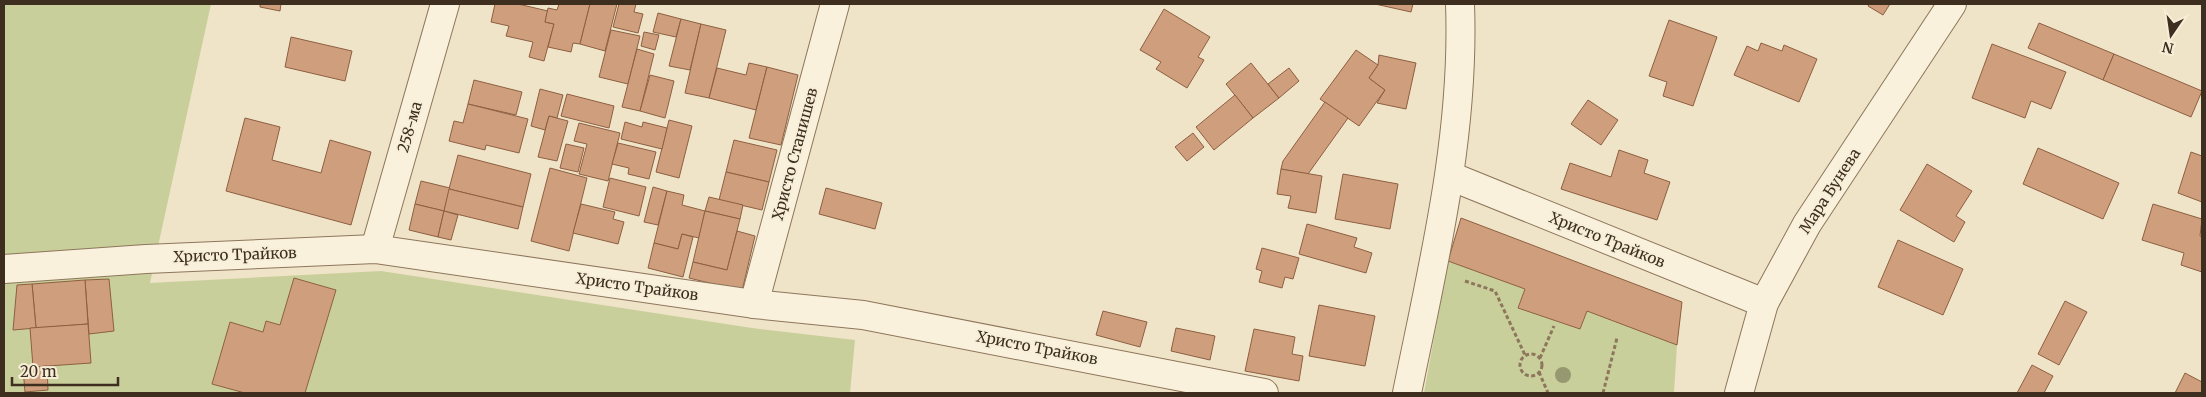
<svg xmlns="http://www.w3.org/2000/svg" width="2206" height="397" font-family="Merriweather,serif">
<style>
.green{fill:#c9cf9b}
.building{fill:#cf9f7d;stroke:#8d5f41}
.lines{fill:none;stroke-linecap:round;stroke-linejoin:round}
.minor-casing{stroke:#8d765c;stroke-width:30}
.tertiary-casing{stroke:#8d765c;stroke-width:30}
.path{stroke:#8d765c;stroke-width:3;stroke-dasharray:4 2.5;stroke-linecap:butt}
.minor{stroke:#faf1dc;stroke-width:28}
.tertiary{stroke:#faf1dc;stroke-width:28}
.tree{fill:#96986f}
.labels{text-anchor:middle;stroke-width:4;stroke-linejoin:round;paint-order:stroke}
.street-label{font-size:15px;fill:#3d2e20;stroke:#f7eed8}
</style>
<rect width="100%" height="100%" fill="#f0e4c8"/>
<!-- green -->
<g class="green">
<path d="M4,4H211L150,283L381,271L752,328L855,340L850,393H4Z"/>
<path d="M1448,261L1525,289L1518,308L1580,329L1587,311L1677,345L1674,393H1424Z"/>
</g>
<!-- building -->
<g class="building">
<path d="M260,4H281L280,11L260,7Z"/>
<path d="M495,4H518L548,11L545,22L554,24L544,61L529,57L533,42L506,36L509,26L491,22Z"/>
<path d="M559,4H590L580,44L573,43L571,52L548,47L554,24L545,22L548,8L557,10Z"/>
<path d="M590,4H617L605,51L580,44Z"/>
<path d="M619,4H636L634,12L643,14L638,33L613,27Z"/>
<path d="M1375,4H1413L1411,12Z"/>
<path d="M1869,4H1890L1883,15L1868,6Z"/>
<path d="M1164,9L1210,37L1198,57L1204,60L1187,88L1156,69L1161,62L1140,50Z"/>
<path d="M658,13L681,19L676,37L653,32Z"/>
<path d="M681,19L701,24L690,70L669,66Z"/>
<path d="M1669,20L1717,37L1693,106L1663,96L1667,82L1649,76Z"/>
<path d="M2039,23L2114,54L2103,80L2028,48Z"/>
<path d="M701,24L726,30L709,98L685,93Z"/>
<path d="M611,30L640,36L628,84L599,77Z"/>
<path d="M644,32L659,35L655,50L641,46Z"/>
<path d="M291,37L352,51L345,81L285,67Z"/>
<path d="M1761,43L1782,51L1784,45L1817,59L1799,102L1734,75L1747,46L1758,51Z"/>
<path d="M1992,44L2066,72L2051,109L2031,101L2025,118L1972,98Z"/>
<path d="M637,49L654,54L640,111L622,107Z"/>
<path d="M1356,50L1378,65L1369,78L1385,90L1359,126L1320,99Z"/>
<path d="M2114,54L2202,91L2191,117L2103,80Z"/>
<path d="M1379,55L1416,63L1406,109L1377,103L1385,90L1369,78L1378,65Z"/>
<path d="M749,63L767,67L756,110L709,98L717,68L746,75Z"/>
<path d="M1251,63L1279,98L1253,118L1226,84Z"/>
<path d="M767,67L798,75L781,145L749,138Z"/>
<path d="M1289,68L1299,81L1279,98L1268,84Z"/>
<path d="M650,75L674,81L665,118L640,111Z"/>
<path d="M474,80L522,92L516,115L468,104Z"/>
<path d="M540,89L563,95L557,118L549,116L545,130L531,126Z"/>
<path d="M567,94L614,106L609,128L561,116Z"/>
<path d="M1235,95L1253,118L1214,150L1196,127Z"/>
<path d="M1588,100L1618,120L1601,145L1571,124Z"/>
<path d="M1325,102L1348,118L1308,174L1281,169L1283,161Z"/>
<path d="M468,104L528,119L519,153L486,145L485,150L449,141L454,121L463,123Z"/>
<path d="M549,116L568,121L557,161L538,157Z"/>
<path d="M245,118L280,127L272,160L321,173L330,140L371,152L351,225L226,191Z"/>
<path d="M669,120L692,126L679,178L656,172Z"/>
<path d="M625,122L642,127L643,122L667,128L662,149L621,139Z"/>
<path d="M579,123L620,133L608,181L579,174L587,144L574,141Z"/>
<path d="M1193,133L1204,147L1187,161L1175,147Z"/>
<path d="M734,140L777,150L769,182L726,172Z"/>
<path d="M618,143L656,152L649,179L628,174L629,168L612,164Z"/>
<path d="M566,144L584,148L578,172L560,168Z"/>
<path d="M2038,148L2119,183L2103,219L2023,184Z"/>
<path d="M1619,150L1648,160L1644,173L1670,182L1657,220L1561,189L1570,163L1611,177Z"/>
<path d="M2191,152L2202,156V202L2178,193Z"/>
<path d="M458,155L531,174L523,207L449,189Z"/>
<path d="M1927,164L1972,191L1956,216L1965,222L1954,242L1900,210Z"/>
<path d="M550,168L587,178L569,251L531,241Z"/>
<path d="M1281,169L1322,176L1316,213L1288,208L1291,196L1277,194Z"/>
<path d="M726,172L769,182L762,210L719,200Z"/>
<path d="M1343,174L1398,184L1390,229L1335,219Z"/>
<path d="M610,178L646,187L639,216L603,207Z"/>
<path d="M421,181L450,188L444,211L415,204Z"/>
<path d="M653,187L667,191L658,225L644,222Z"/>
<path d="M826,188L882,203L875,229L819,214Z"/>
<path d="M449,189L523,207L518,229L444,211Z"/>
<path d="M667,191L684,195L682,205L705,211L699,238L682,234L678,249L654,243Z"/>
<path d="M709,197L743,205L740,219L705,211Z"/>
<path d="M415,204L444,211L438,237L409,230Z"/>
<path d="M581,204L615,212L613,219L624,222L618,244L573,233Z"/>
<path d="M2153,204L2202,219L2200,236L2202,237V272L2181,265L2184,253L2142,240Z"/>
<path d="M444,211L458,215L451,240L438,237Z"/>
<path d="M705,211L740,219L727,270L693,262Z"/>
<path d="M1461,218L1682,302L1677,345L1587,311L1580,329L1518,308L1525,289L1448,261Z"/>
<path d="M1307,224L1357,238L1354,247L1372,253L1366,273L1299,254Z"/>
<path d="M737,231L755,236L742,291L689,278L693,262L727,270Z"/>
<path d="M682,234L693,237L683,277L648,268L654,243L678,249Z"/>
<path d="M1898,240L1963,269L1943,315L1878,287Z"/>
<path d="M1262,248L1299,258L1293,279L1285,277L1282,288L1259,282L1262,271L1256,269Z"/>
<path d="M294,278L336,290L305,393H245L212,384L230,322L263,332L266,321L280,325Z"/>
<path d="M109,279L114,331L89,334L85,280Z"/>
<path d="M85,280L88,324L36,328L32,284Z"/>
<path d="M32,284L36,328L13,330L17,285Z"/>
<path d="M2065,301L2087,312L2059,365L2038,354Z"/>
<path d="M1319,305L1375,316L1365,366L1309,356Z"/>
<path d="M1103,311L1147,322L1140,347L1096,335Z"/>
<path d="M88,324L91,363L33,367L30,328Z"/>
<path d="M1176,328L1215,336L1210,360L1171,351Z"/>
<path d="M1254,329L1295,337L1292,354L1303,356L1299,381L1245,371Z"/>
<path d="M2032,365L2053,376L2044,393H2017Z"/>
<path d="M47,366L48,390L25,392L23,368Z"/>
<path d="M2185,373L2202,382V393H2175Z"/>
</g>
<g class="lines">
<!-- minor casing -->
<g class="minor-casing">
<g id="minor">
<path d="M1450,176L1764,303"/>
<path d="M375,249L445,4"/>
<path d="M4,269L146,259L375,249L754,304L863,315L1264,393"/>
<path d="M754,304L835,4"/>
<path d="M1407,393C1433,265 1465,136 1460,4"/>
</g>
</g>
<!-- tertiary casing -->
<g class="tertiary-casing">
<path id="tertiary" d="M1739,393L1764,303L1807,224L1952,4"/>
</g>
<!-- path -->
<g class="path">
<path d="M1465,281L1495,291L1525,355"/>
<circle cx="1531" cy="365" r="11"/>
<path d="M1540,358L1554,326"/>
<path d="M1539,372L1548,393"/>
<path d="M1603,393L1617,338"/>
</g>
<!-- minor -->
<use href="#minor" class="minor"/>
<!-- tertiary -->
<use href="#tertiary" class="tertiary"/>
</g>
<!-- trees -->
<circle class="tree" cx="1563" cy="375" r="8"/>
<g class="labels">
<!-- street labels -->
<g class="street-label">
<text transform="translate(410 127) rotate(-74)" y="5">258-ма</text>
<text transform="translate(795 154) rotate(-75)" y="5">Христо Станишев</text>
<text transform="translate(1830 191) rotate(-57)" y="5">Мара Бунева</text>
<text transform="translate(1607 240) rotate(22)" y="5">Христо Трайков</text>
<text transform="translate(235 255) rotate(-2)" y="5">Христо Трайков</text>
<text transform="translate(637 287) rotate(8)" y="5">Христо Трайков</text>
<text transform="translate(1037 348) rotate(11)" y="5">Христо Трайков</text>
</g>
</g>
<!-- border -->
<rect width="2206" height="397" fill="none" stroke="#3d2e20" stroke-width="10"/>
<!-- north arrow -->
<g transform="translate(2171 35) rotate(193)" stroke="#f7eed8" stroke-width="4" paint-order="stroke">
<path d="M0-4L9 19L0 12L-9 19Z" fill="#3d2e20"/>
<text y="-8" font-size="14" font-weight="bold" text-anchor="middle" fill="#3d2e20">N</text>
</g>
<!-- scale -->
<path d="M12 377v8h106v-8" fill="none" stroke="#3d2e20" stroke-width="2.5"/>
<text x="20" y="377" font-size="15" fill="#3d2e20" stroke="#f7eed8" stroke-width="4" paint-order="stroke">20 m</text>
</svg>
